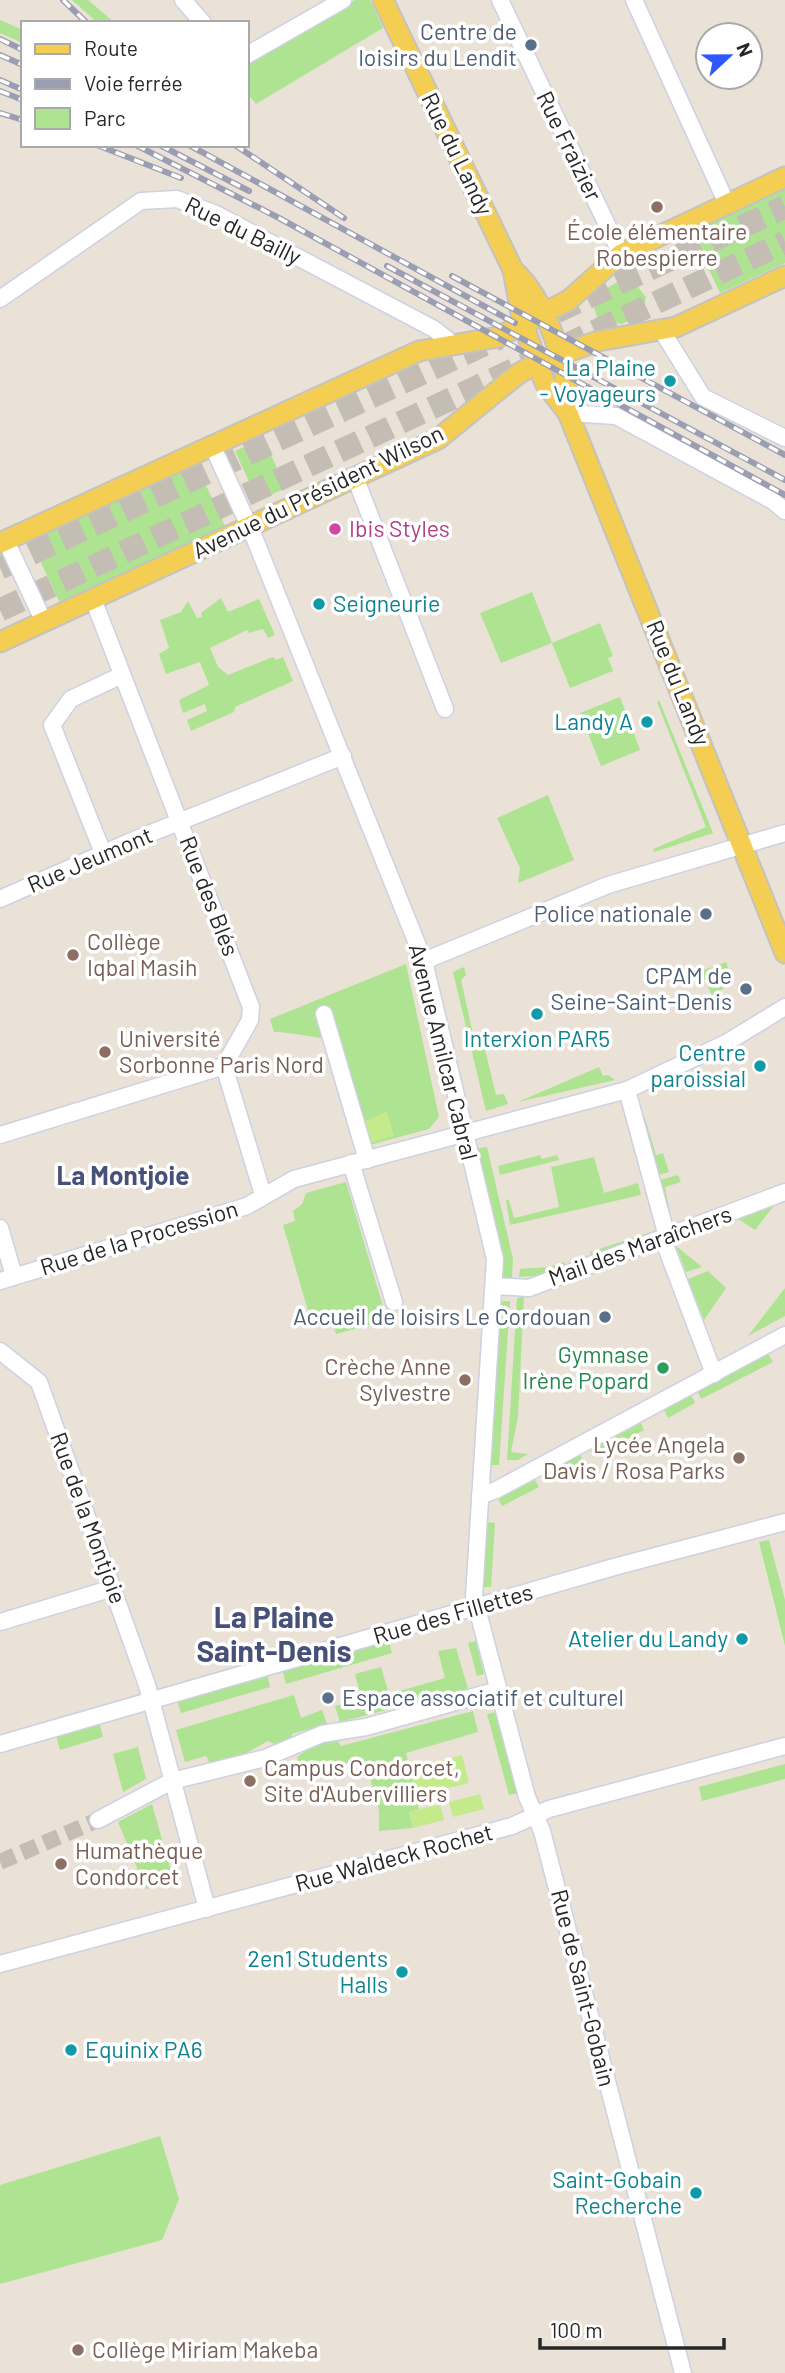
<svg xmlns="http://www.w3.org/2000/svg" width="785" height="2373" font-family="Barlow,sans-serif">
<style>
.green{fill:#ade391}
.pitch{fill:#c3eb8c}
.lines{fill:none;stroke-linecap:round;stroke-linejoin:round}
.minor-tunnel{stroke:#c3bdb4;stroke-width:16;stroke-dasharray:16 8;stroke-linecap:butt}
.highway-tunnel{stroke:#c3bdb4;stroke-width:23;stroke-dasharray:23 11;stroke-linecap:butt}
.minor-casing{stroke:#cdd1e1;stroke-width:19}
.major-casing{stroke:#c3c3c3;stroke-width:23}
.minor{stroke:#fff;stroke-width:16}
.major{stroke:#f4ce53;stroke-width:19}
.rail-casing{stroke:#9b9eb2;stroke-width:6}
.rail{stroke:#fff;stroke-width:3.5;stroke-dasharray:10;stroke-linecap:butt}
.service-dot{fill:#5c6f8a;stroke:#fff;stroke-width:2.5}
.education-dot{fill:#8d6e63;stroke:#fff;stroke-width:2.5}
.culture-dot{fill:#0f9aa8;stroke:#fff;stroke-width:2.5}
.hotel-dot{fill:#d1479c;stroke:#fff;stroke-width:2.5}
.leisure-dot{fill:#2e9e5b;stroke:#fff;stroke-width:2.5}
.labels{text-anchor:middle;stroke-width:7;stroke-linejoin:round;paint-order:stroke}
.service-label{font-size:23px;fill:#4e5e75;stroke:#fff;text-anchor:end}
.street-label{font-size:23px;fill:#272727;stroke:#fff}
.education-label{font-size:23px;fill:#785e54;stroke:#fff;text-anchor:start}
.culture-label{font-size:23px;fill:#0d838f;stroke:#fff;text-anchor:end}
.hotel-label{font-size:23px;fill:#b23c85;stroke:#fff;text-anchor:start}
.leisure-label{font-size:23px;fill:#27864d;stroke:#fff;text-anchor:end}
.quarter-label{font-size:26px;font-weight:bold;fill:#475078;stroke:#fff}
.district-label{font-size:30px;font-weight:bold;fill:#475078;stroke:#fff}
</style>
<rect width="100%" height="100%" fill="#eae2d7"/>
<!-- green -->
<g class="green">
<path d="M72,0H88L115,23H98Z"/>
<path d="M355,0H370L383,28L256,104L247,93V62Z"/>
<path d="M0,20L23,30V43L0,33Z"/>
<path d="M785,187V263L720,293L691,231Z"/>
<path d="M632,280L646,297L643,314L622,324L598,320L594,307C601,291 614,279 632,280Z"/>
<path d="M263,438L286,488L258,501L235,451Z"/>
<path d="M194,460L226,528L61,605L28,535Z"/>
<path d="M532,592L552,643L600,623L613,656L608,658L613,671L570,688L552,643L501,663L480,613Z"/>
<path d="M221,598L228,612L259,599L275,635L268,638L263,629L249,633L247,630L210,648L218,667L228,675L273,657L276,660L283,657L293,681L235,707L234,712L191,731L187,720L207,711L205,704L183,713L179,700L209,685L200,662L166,674L159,654L169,648L160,620L181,612L188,601L197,618L202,617L201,613Z"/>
<path d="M620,697L640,750L601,766L580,713Z"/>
<path d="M659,700L713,833L654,852L653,849L706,827L657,702Z"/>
<path d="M548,795L574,860L518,883L520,868L497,818Z"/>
<path d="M726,962L733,982L712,996L701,971Z"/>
<path d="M406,964L439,1117L429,1129L366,1146L333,1038C314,1039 295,1032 274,1032L270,1019Z"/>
<path d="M464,967L466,975L461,980L473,1034L481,1033L496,1095L504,1094L508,1104L486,1111L453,972Z"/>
<path d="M599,1067L603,1076L608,1075L615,1080L518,1102Z"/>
<path d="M645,1118L656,1155L663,1153L669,1172L654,1176L639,1119Z"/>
<path d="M487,1147L513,1259L512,1278H503L504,1259L478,1148Z"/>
<path d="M540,1155L542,1159L557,1155L559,1160L500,1175L498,1166Z"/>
<path d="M594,1157L604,1193L638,1183L641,1195L510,1225L506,1200H509L514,1218L559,1207L551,1167Z"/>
<path d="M678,1175L681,1182L665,1187L672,1224L668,1226L656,1181Z"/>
<path d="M346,1182L387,1320L336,1334L330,1316L311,1321L283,1225L295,1221L293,1211L302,1204L306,1193Z"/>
<path d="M779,1199L755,1230L735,1217Z"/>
<path d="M650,1203L659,1236L593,1261L590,1252L657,1230Z"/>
<path d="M676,1246L702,1267L686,1272Z"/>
<path d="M564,1262L567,1270L553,1275L519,1277L520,1269L550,1267Z"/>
<path d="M708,1271L726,1288L704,1320L688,1279Z"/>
<path d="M785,1288V1316L748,1336Z"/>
<path d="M524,1296L518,1417L511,1452L528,1454L518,1460H507L517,1298Z"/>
<path d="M502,1301H510L499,1465H490Z"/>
<path d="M768,1354L773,1362L701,1399L698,1392Z"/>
<path d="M691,1395L695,1403L668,1418L664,1410Z"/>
<path d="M641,1423L644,1430L594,1457L590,1450Z"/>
<path d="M580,1455L584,1462L549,1481L545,1474Z"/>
<path d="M535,1480L539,1487L502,1506L498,1499Z"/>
<path d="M486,1522L495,1523L491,1587H482Z"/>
<path d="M769,1540L785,1600V1646L759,1542Z"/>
<path d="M388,1638L392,1653L286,1684L282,1668Z"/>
<path d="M476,1641L484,1674L477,1676L468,1643Z"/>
<path d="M456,1648L468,1689L340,1722L335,1706L362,1700L355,1674L381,1667L389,1694L445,1678L438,1651Z"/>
<path d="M267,1674L270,1687L181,1713L177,1700Z"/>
<path d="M294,1695L301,1718L322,1710L327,1724L292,1734L291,1740L277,1745L268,1741L241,1756L210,1763L206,1756L185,1762L176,1730Z"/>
<path d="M473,1711L478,1732L406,1753L419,1809L409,1812L413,1828L379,1831V1811L366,1762L300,1767L297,1757L322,1740L337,1739L341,1746Z"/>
<path d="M496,1712L518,1793L509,1795L487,1714Z"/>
<path d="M99,1722L103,1737L60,1750L56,1735Z"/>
<path d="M138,1747L146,1779L123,1792L113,1754Z"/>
<path d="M785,1764V1779L702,1801L699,1787Z"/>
<path d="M152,1804L174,1882L146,1889L118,1822Z"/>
<path d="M160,2136L179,2199L162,2240L0,2284V2185Z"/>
</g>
<!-- pitch -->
<g class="pitch">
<path d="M387,1112L394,1136L371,1143L365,1121Z"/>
<path d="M462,1755L469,1783L416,1796L409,1769Z"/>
<path d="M480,1794L484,1809L453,1817L449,1802Z"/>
<path d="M440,1804L444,1820L413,1828L409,1812Z"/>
</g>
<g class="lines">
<!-- minor-tunnel -->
<path class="minor-tunnel" d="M0,1862L98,1820"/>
<!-- highway-tunnel -->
<g class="highway-tunnel">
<path d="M556,312L785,207"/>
<path d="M564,346L785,242"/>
<path d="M0,568L499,338"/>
<path d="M0,610L530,362"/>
</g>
<!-- minor casing -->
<g class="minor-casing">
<g id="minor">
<path d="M183,0L203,23"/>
<path d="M500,0L621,254"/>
<path d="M634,0L727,204"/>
<path d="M247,55L343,0"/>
<path d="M0,299L141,201L177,199L216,214L434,329L454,345"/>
<path d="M662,331L703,397L785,438"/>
<path d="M568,413L616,416L773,501L785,511"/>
<path d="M212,445L254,537L424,961L495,1259L474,1597L527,1797L542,1831L683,2373"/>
<path d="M355,477L445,709"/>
<path d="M6,541L44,622"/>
<path d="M93,599L251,1007L250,1020L224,1066L263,1195"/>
<path d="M103,853L52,725L71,699L122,675"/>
<path d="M0,899L129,842L343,756"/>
<path d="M424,961L608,885L785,833"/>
<path d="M324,1014L367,1160"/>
<path d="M627,1090L666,1233L664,1242L714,1374"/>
<path d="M0,1135L224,1066"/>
<path d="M351,1163L394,1302"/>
<path d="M0,1228L14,1276"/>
<path d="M0,1281L247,1206L294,1179L627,1090L726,1043L785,1007"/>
<path d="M494,1286L529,1288L785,1192"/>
<path d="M0,1351L39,1382L147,1685L207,1909"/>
<path d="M480,1496L496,1490L785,1335"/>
<path d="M0,1622L113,1588"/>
<path d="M0,1744L614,1567L785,1522"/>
<path d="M98,1820L172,1781L265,1758L322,1734L366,1727L498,1690"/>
<path d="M0,1964L512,1826L549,1809L785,1746"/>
</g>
</g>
<!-- major casing -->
<g class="major-casing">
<g id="major">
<path d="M383,0L513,270L523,324L545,383L568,413L785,953"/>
<path d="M513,270C546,300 570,369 568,413"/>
<path d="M0,543L419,351L498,337L569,300L621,254L785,177"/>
<path d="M0,642L438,439L518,374L537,363L598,341L676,327L785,276"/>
</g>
</g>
<!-- minor -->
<use href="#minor" class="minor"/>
<!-- major -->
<use href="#major" class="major"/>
<!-- rail casing -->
<g class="rail-casing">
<g id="rail">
<path d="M63,0L87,23"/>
<path d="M0,39L23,50"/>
<path d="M0,55L23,65"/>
<path d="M0,80L23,90"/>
<path d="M0,91L23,100"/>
<path d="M0,113L23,120"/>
<path d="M97,145L181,178"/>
<path d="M136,145L279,218L785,495"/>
<path d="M160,145L249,191"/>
<path d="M189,145L515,323"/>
<path d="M235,145L344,218"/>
<path d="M387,266L785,480"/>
<path d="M452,276L785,455"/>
</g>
</g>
<!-- rail -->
<use href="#rail" class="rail"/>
</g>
<!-- markers -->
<g class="service-dot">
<circle cx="531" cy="45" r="7"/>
<circle cx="706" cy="914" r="7"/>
<circle cx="746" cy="989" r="7"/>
<circle cx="605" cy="1317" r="7"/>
<circle cx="328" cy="1698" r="7"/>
</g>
<g class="education-dot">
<circle cx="657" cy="207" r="7"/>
<circle cx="73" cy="955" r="7"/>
<circle cx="105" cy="1052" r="7"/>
<circle cx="465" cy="1380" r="7"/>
<circle cx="739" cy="1458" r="7"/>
<circle cx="250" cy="1781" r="7"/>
<circle cx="61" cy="1864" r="7"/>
<circle cx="78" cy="2350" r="7"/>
</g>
<g class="culture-dot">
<circle cx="670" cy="381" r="7"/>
<circle cx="319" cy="604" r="7"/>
<circle cx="647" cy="722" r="7"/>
<circle cx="537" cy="1014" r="7"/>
<circle cx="760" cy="1066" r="7"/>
<circle cx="742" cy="1639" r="7"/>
<circle cx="402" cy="1972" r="7"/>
<circle cx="71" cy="2050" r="7"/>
<circle cx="696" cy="2193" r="7"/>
</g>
<circle class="hotel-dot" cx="335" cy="529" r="7"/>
<circle class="leisure-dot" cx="663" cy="1368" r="7"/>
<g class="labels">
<!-- service labels -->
<g class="service-label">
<text x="517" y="40">Centre de<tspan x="517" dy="26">loisirs du Lendit</tspan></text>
<text x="692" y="922">Police nationale</text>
<text x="732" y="984">CPAM de<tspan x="732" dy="26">Seine-Saint-Denis</tspan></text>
<text x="591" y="1325">Accueil de loisirs Le Cordouan</text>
<text x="342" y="1706" text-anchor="start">Espace associatif et culturel</text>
</g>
<!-- street labels -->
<g class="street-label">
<text transform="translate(569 146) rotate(64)" y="8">Rue Fraizier</text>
<text transform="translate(457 154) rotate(64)" y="8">Rue du Landy</text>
<text transform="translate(243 231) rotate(26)" y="8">Rue du Bailly</text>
<text transform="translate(318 492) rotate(-26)" y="8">Avenue du Président Wilson</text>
<text transform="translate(678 683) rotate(68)" y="8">Rue du Landy</text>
<text transform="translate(90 860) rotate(-23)" y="8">Rue Jeumont</text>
<text transform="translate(209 896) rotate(69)" y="8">Rue des Blés</text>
<text transform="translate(443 1052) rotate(76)" y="8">Avenue Amilcar Cabral</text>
<text transform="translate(139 1238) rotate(-17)" y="8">Rue de la Procession</text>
<text transform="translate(640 1246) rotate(-20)" y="8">Mail des Maraîchers</text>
<text transform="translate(88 1518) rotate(70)" y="8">Rue de la Montjoie</text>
<text transform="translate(453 1614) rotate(-16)" y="8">Rue des Fillettes</text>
<text transform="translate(394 1858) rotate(-15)" y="8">Rue Waldeck Rochet</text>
<text transform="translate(583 1988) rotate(76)" y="8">Rue de Saint-Gobain</text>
</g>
<!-- education labels -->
<g class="education-label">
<text x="657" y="240" text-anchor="middle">École élémentaire<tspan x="657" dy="26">Robespierre</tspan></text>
<text x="87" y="950">Collège<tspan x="87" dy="26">Iqbal Masih</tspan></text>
<text x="119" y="1047">Université<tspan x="119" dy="26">Sorbonne Paris Nord</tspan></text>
<text x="451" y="1375" text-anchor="end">Crèche Anne<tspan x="451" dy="26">Sylvestre</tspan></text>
<text x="725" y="1453" text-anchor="end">Lycée Angela<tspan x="725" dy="26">Davis / Rosa Parks</tspan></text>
<text x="264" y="1776">Campus Condorcet,<tspan x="264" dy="26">Site d'Aubervilliers</tspan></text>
<text x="75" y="1859">Humathèque<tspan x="75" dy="26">Condorcet</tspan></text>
<text x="92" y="2358">Collège Miriam Makeba</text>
</g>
<!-- culture labels -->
<g class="culture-label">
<text x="656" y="376">La Plaine<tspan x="656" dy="26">- Voyageurs</tspan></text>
<text x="333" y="612" text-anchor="start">Seigneurie</text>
<text x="633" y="730">Landy A</text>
<text x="537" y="1047" text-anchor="middle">Interxion PAR5</text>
<text x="746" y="1061">Centre<tspan x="746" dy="26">paroissial</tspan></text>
<text x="728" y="1647">Atelier du Landy</text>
<text x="388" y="1967">2en1 Students<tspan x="388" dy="26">Halls</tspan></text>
<text x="85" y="2058" text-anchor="start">Equinix PA6</text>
<text x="682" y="2188">Saint-Gobain<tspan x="682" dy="26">Recherche</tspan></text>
</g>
<!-- hotel labels -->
<g class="hotel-label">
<text x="349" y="537">Ibis Styles</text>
</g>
<!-- leisure labels -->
<g class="leisure-label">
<text x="649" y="1363">Gymnase<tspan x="649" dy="26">Irène Popard</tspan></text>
</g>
<!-- quarter labels -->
<g class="quarter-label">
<text x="123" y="1185">La Montjoie</text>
</g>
<!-- district labels -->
<g class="district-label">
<text x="274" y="1628">La Plaine<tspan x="274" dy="34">Saint-Denis</tspan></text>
</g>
</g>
<!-- legend -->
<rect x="21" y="21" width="228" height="126" fill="#ffffff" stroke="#a9a9a9" stroke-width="2"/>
<rect x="35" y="44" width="35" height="10" fill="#f4ce53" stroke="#a9a9a9" stroke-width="2"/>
<text x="84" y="56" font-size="21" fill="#272727">Route</text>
<rect x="35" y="79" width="35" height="10" fill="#9b9eb2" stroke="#a9a9a9" stroke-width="2"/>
<text x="84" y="91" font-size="21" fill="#272727">Voie ferrée</text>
<rect x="35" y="108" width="35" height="21" fill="#ade391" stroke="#a9a9a9" stroke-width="2"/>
<text x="84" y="126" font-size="21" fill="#272727">Parc</text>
<!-- north arrow -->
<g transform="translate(729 56) rotate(68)"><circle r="33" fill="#ffffff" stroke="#a9a9a9" stroke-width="2"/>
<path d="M0-5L12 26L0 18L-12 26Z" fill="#3157fe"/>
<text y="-10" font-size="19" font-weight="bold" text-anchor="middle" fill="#272727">N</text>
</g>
<!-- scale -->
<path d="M540 2338v10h184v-10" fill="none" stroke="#272727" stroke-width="3.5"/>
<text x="550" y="2338" font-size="21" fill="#272727" stroke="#ffffff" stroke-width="5" paint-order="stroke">100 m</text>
</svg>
